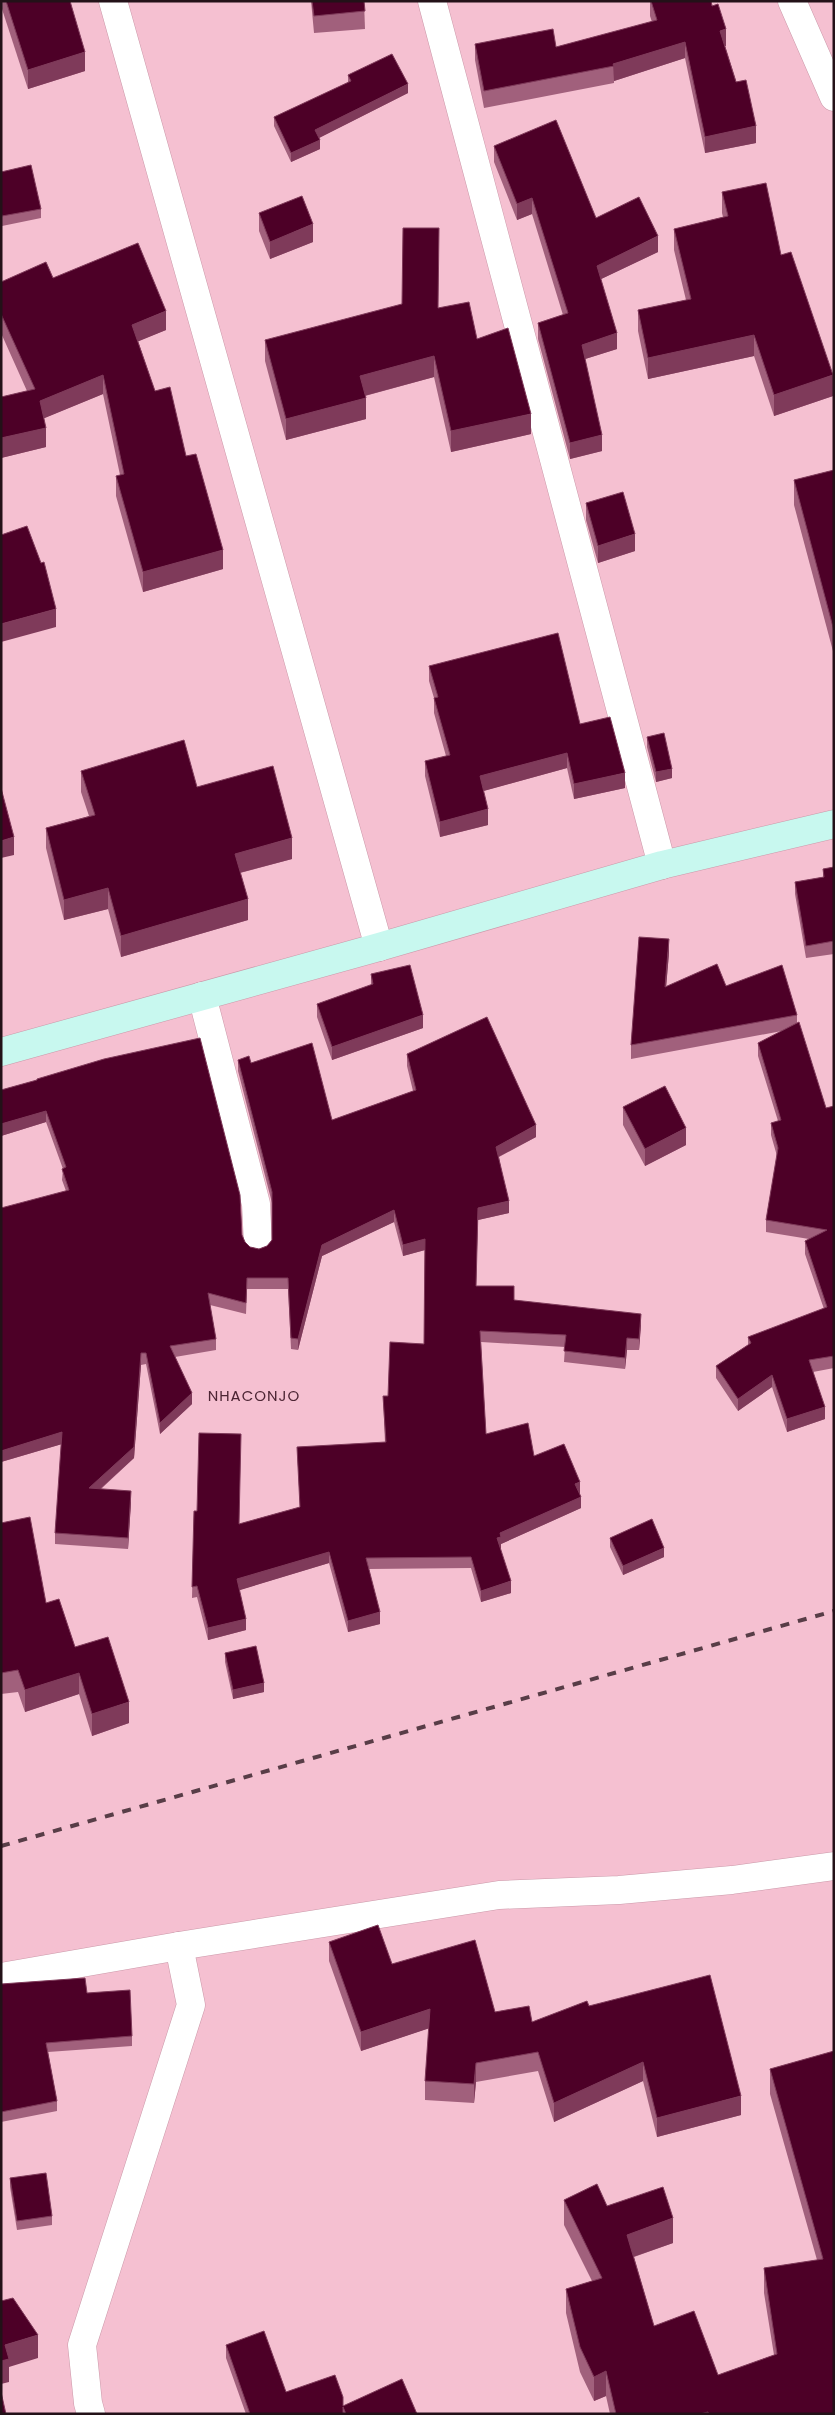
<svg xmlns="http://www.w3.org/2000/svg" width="835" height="2415" font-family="Poppins,sans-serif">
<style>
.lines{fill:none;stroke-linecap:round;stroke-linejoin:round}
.minor-casing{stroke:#cb98a9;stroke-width:29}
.secondary-casing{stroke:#cb98a9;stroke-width:29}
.minor{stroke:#fff;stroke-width:28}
.secondary{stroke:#c8f8ef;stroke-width:28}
.rail{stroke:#583d47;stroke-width:4;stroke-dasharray:9 9;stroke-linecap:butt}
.wall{fill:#a1607c}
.shaded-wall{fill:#7f3a5a}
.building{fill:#4d0027;stroke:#7f3a5a}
.labels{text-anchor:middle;stroke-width:5;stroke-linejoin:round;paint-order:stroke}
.neighbourhood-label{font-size:15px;letter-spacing:1px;fill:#4d2534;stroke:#f5c0d1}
</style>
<rect width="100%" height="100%" fill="#f5c0d1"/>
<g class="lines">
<!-- minor casing -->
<g class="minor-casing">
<g id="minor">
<path d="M113,1L379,947"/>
<path d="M432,1L662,865"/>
<path d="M792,1L834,97"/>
<path d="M202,996L256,1204L258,1245"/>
<path d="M1,1977L179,1946L499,1895L619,1890L732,1880L834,1866"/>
<path d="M91,2414L88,2403L82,2345L191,2005L179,1946"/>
</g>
</g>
<!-- secondary casing -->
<g class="secondary-casing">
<path id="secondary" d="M1,1052L379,947L662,865L834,824"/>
</g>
<!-- minor -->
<use href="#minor" class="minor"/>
<!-- secondary -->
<use href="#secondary" class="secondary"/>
<!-- rail -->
<path class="rail" d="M1,1846L834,1611"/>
</g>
<!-- wall -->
<g class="wall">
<path d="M1,1H70L85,71L28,89L1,6Z"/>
<path d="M311,1H364L365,29L314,33Z"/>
<path d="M650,1H711L726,46H725L756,143L705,153L685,58L614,81V83L484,108L475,60V44L556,47L652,22L650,16Z"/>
<path d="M348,75L408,93L319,138L320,149L291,162L274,126V117L348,83Z"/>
<path d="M494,146L596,218L658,252L601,279L617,349L585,359L602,451L570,459L538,339V323L563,315L532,214L517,220L494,162Z"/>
<path d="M1,172L41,209V218L2,226L1,220Z"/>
<path d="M722,192L781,255L833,396L774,416L754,356L648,379L638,331V310L686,300L674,250V229L723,217L722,213Z"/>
<path d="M259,213L313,242L270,259L259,231Z"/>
<path d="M53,278L166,330L138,341L155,391L186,456L223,569L143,592L116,496V476L120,475L103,394L44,418L46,447L1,458V397L27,391L1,333V282Z"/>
<path d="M438,308L477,339L531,434L451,452L434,377L365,396L366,419L286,440L265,361V340Z"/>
<path d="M834,470V655L794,505V480Z"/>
<path d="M586,503L635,551L598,563L586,520Z"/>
<path d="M429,666L580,724L625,788L574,799L567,768L483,791L488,825L440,837L425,776V761L446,756L434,713V698L429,681Z"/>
<path d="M647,737L672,778L656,782L647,747Z"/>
<path d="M81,771L197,787L292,859L240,873L248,920L121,957L108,909L64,920L46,848V828L89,816L81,792Z"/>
<path d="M834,867V954L806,958L795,894V882L823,877V869Z"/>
<path d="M669,953L666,987L726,986L797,1015V1023L826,1108L834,1106V1368L813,1372L825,1419L787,1432L772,1387L738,1411L716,1378V1366L748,1345V1337L824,1309L805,1254V1241L809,1239L766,1232V1220L777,1156L771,1135V1123L778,1121L758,1056V1043L782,1031L631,1059V1045Z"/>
<path d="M371,974L423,1028L332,1060L317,1017V1004L371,985Z"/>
<path d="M407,1054L536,1137L499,1157L509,1213L478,1220L476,1286L514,1300L641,1325L639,1350H627L625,1369L564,1362L565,1347L481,1342L486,1434L534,1456L580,1493L581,1508L501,1544L500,1548L511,1593L481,1602L471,1568L369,1569L380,1624L348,1632L329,1563L239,1590L246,1630L208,1640L197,1597L192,1598L194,1511L239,1524L300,1507L297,1447L385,1443L383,1396H388L424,1344L425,1250L403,1256L394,1222L322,1256L298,1350L291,1349L288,1289H247L246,1314L210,1305L216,1339V1350L175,1357L192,1404L160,1434L146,1364L141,1365L134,1458L101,1489L131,1502L128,1549L55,1544V1533L62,1444L1,1462L66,1191L62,1180L63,1169L46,1122L1,1136V1090L37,1080V1079L242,1235L245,1242L250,1247L259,1249L267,1246L272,1240V1203L238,1071V1060L251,1063L332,1120L413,1091L407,1066Z"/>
<path d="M623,1107L686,1145L645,1166L623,1125Z"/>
<path d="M1,1523L46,1603L75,1647L129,1723L92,1736L79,1694L25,1712L18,1692L1,1694Z"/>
<path d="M610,1538L664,1557L623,1575L610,1547Z"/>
<path d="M225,1653L264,1692L233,1699L225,1662Z"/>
<path d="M329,1942L392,1964L495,2012L532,2022L589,2006L741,2115L657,2137L643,2081L554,2122L538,2071L476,2082L474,2103L425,2100V2081L429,2028L361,2051L329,1961Z"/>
<path d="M1,1984L87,1993L132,2036V2046L48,2052L57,2101V2111L1,2122Z"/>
<path d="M834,2051V2414H610L606,2396L594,2401L580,2372L566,2313V2289L592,2281L564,2225V2200L607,2206L673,2243L634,2257L654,2326L718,2375L774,2355L764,2293V2268L817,2260L770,2094V2069Z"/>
<path d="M10,2178L52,2216V2225L17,2230L10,2187Z"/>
<path d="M226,2345L286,2392L343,2406L417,2414H246L226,2358Z"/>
</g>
<!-- shaded-wall -->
<g class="shaded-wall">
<path d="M726,29V46L720,47V31Z"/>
<path d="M685,42V58L614,81L613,64Z"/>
<path d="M85,52V71L28,89V70Z"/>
<path d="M408,84V93L315,140V130Z"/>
<path d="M756,126V143L705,153V137Z"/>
<path d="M320,140V149L291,162V153Z"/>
<path d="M532,198V214L517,220V204Z"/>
<path d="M313,224V242L270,259V242Z"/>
<path d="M658,236V252L597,281V266Z"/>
<path d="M166,311V330L132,344V325Z"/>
<path d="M617,333V349L582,360V345Z"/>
<path d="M754,335V356L648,379V358Z"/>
<path d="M434,356V377L360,397V376Z"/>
<path d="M103,375V394L40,420V401Z"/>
<path d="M833,375V396L774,416V395Z"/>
<path d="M366,398V419L286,440V419Z"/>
<path d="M531,414V434L451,452V431Z"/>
<path d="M46,428V447L1,458V438Z"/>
<path d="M602,435V451L570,459V443Z"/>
<path d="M635,534V551L598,563V546Z"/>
<path d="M223,550V569L143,592V572Z"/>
<path d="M56,609V627L1,642V624Z"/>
<path d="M567,753V768L480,792V776Z"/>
<path d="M672,769V778L656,782V772Z"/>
<path d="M625,773V788L574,799V784Z"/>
<path d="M488,809V825L440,837V822Z"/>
<path d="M14,837V855L1,858V841Z"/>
<path d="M292,838V859L235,874V854Z"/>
<path d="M108,888V909L64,920V900Z"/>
<path d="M248,899V920L121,957V936Z"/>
<path d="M669,939V953L665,1000V987Z"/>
<path d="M423,1015V1028L332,1060V1047Z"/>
<path d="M46,1111V1122L1,1136V1124Z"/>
<path d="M536,1125V1137L496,1158V1147Z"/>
<path d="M686,1128V1145L645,1166V1149Z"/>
<path d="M509,1201V1213L478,1220V1208Z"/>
<path d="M394,1210V1222L322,1256L298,1350V1339L322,1245Z"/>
<path d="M425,1239V1250L403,1256V1245Z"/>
<path d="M641,1314V1325L639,1350V1339Z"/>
<path d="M627,1338V1350L625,1369V1358Z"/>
<path d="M141,1353V1365L134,1458L89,1499V1488Z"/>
<path d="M772,1375V1387L738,1411V1399Z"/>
<path d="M192,1393V1404L160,1434V1423Z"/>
<path d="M825,1407V1419L787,1432V1419Z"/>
<path d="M62,1432V1444L1,1462V1451Z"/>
<path d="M580,1482V1493L575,1496V1484Z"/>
<path d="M131,1491V1502L128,1549V1538Z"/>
<path d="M581,1497V1508L501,1544V1548L497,1549V1538L500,1533Z"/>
<path d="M664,1548V1557L623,1575V1566Z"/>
<path d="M329,1552V1563L237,1591V1579Z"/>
<path d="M511,1581V1593L481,1602V1591Z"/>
<path d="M380,1612V1624L348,1632V1621Z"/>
<path d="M246,1619V1630L208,1640V1628Z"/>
<path d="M79,1673V1694L25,1712V1690Z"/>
<path d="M264,1683V1692L233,1699V1690Z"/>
<path d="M129,1702V1723L92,1736V1714Z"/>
<path d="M430,2009V2028L361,2051V2032Z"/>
<path d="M643,2062V2081L554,2122V2103Z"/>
<path d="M476,2063V2082L474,2103V2084Z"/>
<path d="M741,2096V2115L657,2137V2118Z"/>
<path d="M673,2218V2243L627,2259V2235Z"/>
<path d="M38,2335V2358L9,2367V2382L1,2384V2361L5,2345Z"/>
<path d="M606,2371V2396L594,2401V2377Z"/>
</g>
<!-- building -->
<g class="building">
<path d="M6,1H70L85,52L28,70Z"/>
<path d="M312,1H364L365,11L314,16Z"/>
<path d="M651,1H711L712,6L718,4L726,29L720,31L736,82L746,80L756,126L705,137L685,42L613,64L614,66L484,91L475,44L553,29L556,47L657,20Z"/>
<path d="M392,54L408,84L315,130L320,140L291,153L274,117L351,81L348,75Z"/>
<path d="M556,120L596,218L639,197L658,236L597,266L617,333L582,345L602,435L570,443L538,323L568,313L532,198L517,204L494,146Z"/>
<path d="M31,165L41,209L2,216L1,211V172Z"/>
<path d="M766,183L781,255L791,252L833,375L774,395L754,335L648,358L638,310L691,299L674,229L728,216L722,192Z"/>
<path d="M302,196L313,224L270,242L259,213Z"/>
<path d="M403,228H439L438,308L469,302L477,339L508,328L531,414L451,431L434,356L360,376L366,398L286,419L265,340L402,304Z"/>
<path d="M138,243L166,311L132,325L155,391L170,387L186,456L196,454L223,550L143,572L116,476L124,474L103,375L40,401L46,428L1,438V397L35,389L1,314V282L46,262L53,278Z"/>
<path d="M834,470V631L794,480Z"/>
<path d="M623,492L635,534L598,546L586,503Z"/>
<path d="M27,526L41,563L44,562L56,609L1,624V535Z"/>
<path d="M558,633L580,724L610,717L625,773L574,784L567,753L480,776L488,809L440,822L425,761L450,755L434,698L438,697L429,666Z"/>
<path d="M664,733L672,769L656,772L647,737Z"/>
<path d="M184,740L197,787L273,766L292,838L235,854L248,899L121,936L108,888L64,900L46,828L95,815L81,771Z"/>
<path d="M1,788L14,837L1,841Z"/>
<path d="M834,867V941L806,946L795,882L824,877L823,869Z"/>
<path d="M639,937L669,939L665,987L717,964L726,986L782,965L797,1015L631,1045Z"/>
<path d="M410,965L423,1015L332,1047L317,1004L373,984L371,974Z"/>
<path d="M487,1017L536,1125L496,1147L509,1201L478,1208L476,1286H514V1300L641,1314L639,1339L627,1338L625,1358L564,1351L566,1335L480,1331L486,1434L528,1423L534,1456L564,1444L580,1482L575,1484L581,1497L500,1533L501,1537L497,1538L511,1581L481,1591L471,1557L366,1558L380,1612L348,1621L329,1552L237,1579L246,1619L208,1628L197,1586L192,1587L194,1511H197L199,1433L241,1434L239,1524L300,1507L297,1447L386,1442L383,1396H388L390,1342L424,1344L425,1239L403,1245L394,1210L322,1245L298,1339L291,1338L288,1278H247L246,1303L208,1293L216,1339L170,1346L192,1393L160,1423L146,1353H141L134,1447L89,1488L131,1491L128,1538L55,1533L62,1432L1,1451V1208L69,1190L62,1169L66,1167L46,1111L1,1124V1090L37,1080V1079L104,1059L200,1038L240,1195L242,1235L245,1242L250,1247L259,1249L267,1246L272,1240V1192L238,1060L249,1056L251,1063L312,1043L332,1120L416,1090L407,1054Z"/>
<path d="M799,1022L826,1108L834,1106V1356L809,1360L825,1407L787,1419L772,1375L738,1399L716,1366L751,1343L748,1337L827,1307L805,1241L827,1230L766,1220L778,1148L771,1123L781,1120L758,1043Z"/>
<path d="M665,1086L686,1128L645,1149L623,1107Z"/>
<path d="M30,1517L46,1603L59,1599L75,1647L108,1637L129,1702L92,1714L79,1673L25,1690L18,1670L1,1673V1523Z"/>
<path d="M652,1519L664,1548L623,1566L610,1538Z"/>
<path d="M256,1646L264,1683L233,1690L225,1653Z"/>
<path d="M378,1925L392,1964L475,1940L495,2012L529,2006L532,2022L587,2001L589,2006L710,1975L741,2096L657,2118L643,2062L554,2103L538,2052L476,2063L474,2084L425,2081L430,2009L361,2032L329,1942Z"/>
<path d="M85,1978L87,1993L130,1990L132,2036L46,2043L57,2101L1,2112V1984Z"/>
<path d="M834,2051V2414H709L708,2412L700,2414H616L606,2371L594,2377L580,2347L566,2289L602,2278L564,2200L597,2184L607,2206L663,2187L673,2218L627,2235L654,2326L694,2311L718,2375L777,2354L764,2268L823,2259L770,2069Z"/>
<path d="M46,2173L52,2216L17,2221L10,2178Z"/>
<path d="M13,2298L38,2335L5,2345L9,2359L1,2361V2301Z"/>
<path d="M264,2331L286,2392L335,2375L343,2397V2406L402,2379L417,2414H346L343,2407V2414H250L226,2345Z"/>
<path d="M1,2392L6,2414H1Z"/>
</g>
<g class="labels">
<!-- neighbourhood labels -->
<g class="neighbourhood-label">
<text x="254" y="1401">NHACONJO</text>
</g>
</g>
<!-- border -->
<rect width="835" height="2415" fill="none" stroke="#231118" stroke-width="5"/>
</svg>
